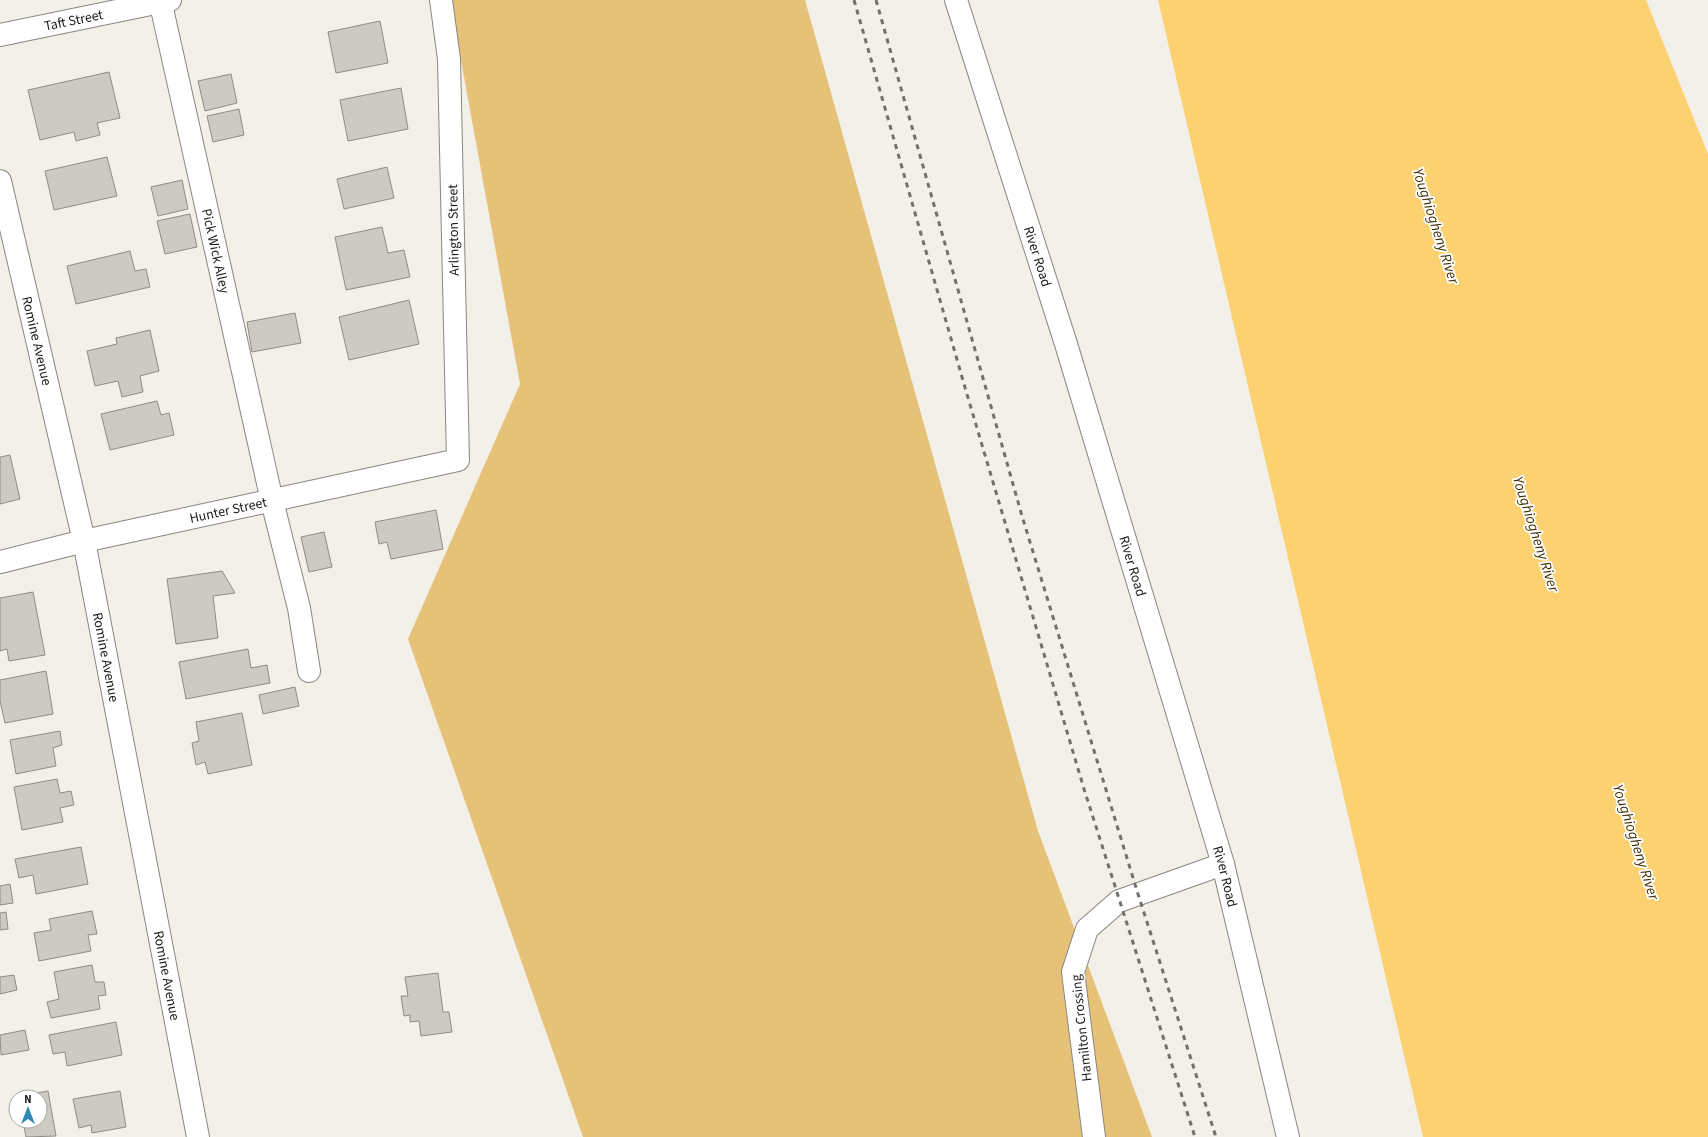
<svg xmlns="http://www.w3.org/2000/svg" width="1708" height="1137" font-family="'Source Sans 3',sans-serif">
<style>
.green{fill:#e5c278}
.water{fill:#fcd172}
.building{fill:#cdcac4;stroke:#8f8c86}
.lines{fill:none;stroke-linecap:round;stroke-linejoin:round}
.minor-casing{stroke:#898680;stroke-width:24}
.minor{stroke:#fff;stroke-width:22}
.rail{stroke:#72716d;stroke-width:3;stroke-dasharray:5 5;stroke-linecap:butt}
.labels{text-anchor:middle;stroke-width:3.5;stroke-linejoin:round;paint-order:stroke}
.street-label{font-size:14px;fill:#1c1b19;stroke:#fff}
.water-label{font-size:15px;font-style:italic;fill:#413005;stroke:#fff}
</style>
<rect width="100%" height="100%" fill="#f3f0e9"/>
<!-- green -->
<path class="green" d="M450,0H805L1038,831L1152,1137H583L408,639L520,384Z"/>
<!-- water -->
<path class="water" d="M1158,0H1646L1708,154V1137H1423Z"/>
<!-- building -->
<g class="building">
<path d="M380,21L388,63L336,73L328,32Z"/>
<path d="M109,72L120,118L97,123L100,135L76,141L74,132L40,140L28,90Z"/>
<path d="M231,74L237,103L205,111L198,81Z"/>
<path d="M401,88L408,129L348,141L340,100Z"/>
<path d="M239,109L244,135L213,142L207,116Z"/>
<path d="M107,157L117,196L54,210L45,171Z"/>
<path d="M387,167L394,198L344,209L337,179Z"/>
<path d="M182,180L188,209L158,216L151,187Z"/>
<path d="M190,214L197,247L165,254L157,221Z"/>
<path d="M382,227L388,253L404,250L410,277L346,290L335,237Z"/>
<path d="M130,251L135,271L146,269L150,287L76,304L67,266Z"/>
<path d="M409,300L419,344L349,360L339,317Z"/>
<path d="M295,313L301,343L252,352L247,322Z"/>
<path d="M150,330L159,371L140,376L143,392L122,397L118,381L95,386L87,351L117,344L116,338Z"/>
<path d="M157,401L161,415L169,413L174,435L110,450L101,414Z"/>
<path d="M10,455L20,499L0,504V457Z"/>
<path d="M436,510L443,549L391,559L387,542L379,544L375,522Z"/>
<path d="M324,532L332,567L309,572L301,537Z"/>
<path d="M222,571L235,593L213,596L218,638L176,644L167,579Z"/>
<path d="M33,592L45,655L9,661L7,649L0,651V598Z"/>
<path d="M248,649L251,668L267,665L270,683L186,699L179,662Z"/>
<path d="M46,671L53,714L5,723L0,701V680Z"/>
<path d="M295,687L299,706L263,714L259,695Z"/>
<path d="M242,713L252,765L208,774L205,762L196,765L192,743L199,741L196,722Z"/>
<path d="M60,731L62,745L53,748L56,766L16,774L10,740Z"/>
<path d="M57,779L60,793L71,791L74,805L60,808L63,822L22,830L14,787Z"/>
<path d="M81,847L88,884L36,894L33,875L19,878L15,859Z"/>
<path d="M10,884L13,903L0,905V886Z"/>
<path d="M92,911L97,934L88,935L91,951L39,961L34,933L51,930L49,919Z"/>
<path d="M6,912L8,929L0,930V913Z"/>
<path d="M92,965L95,982H104L106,995L98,996L100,1009L51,1018L47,1002L59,999L54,972Z"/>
<path d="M438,973L443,1012H449L452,1032L421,1036L419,1021L410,1022V1015L404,1016L401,996H408L405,977Z"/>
<path d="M14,975L17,990L0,994V977Z"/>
<path d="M116,1022L122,1055L67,1066L65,1052L53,1054L49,1035Z"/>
<path d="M25,1030L29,1050L1,1055L0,1035Z"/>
<path d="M48,1091L56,1136L26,1137L23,1121H40V1097L19,1096Z"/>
<path d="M120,1091L126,1127L92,1133L91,1125L79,1128L73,1099Z"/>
</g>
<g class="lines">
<!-- minor casing -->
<g class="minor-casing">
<g id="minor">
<path id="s1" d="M160,0L272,501L299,608L309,671"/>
<path id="s2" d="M956,0L1066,344L1223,864L1288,1137"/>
<path id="s3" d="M0,35L170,0"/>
<path id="s4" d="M0,181L84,541L198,1137"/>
<path id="s5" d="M0,562L84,541L458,460L449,59L441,0"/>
<path d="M1094,1137L1073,972L1087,929L1119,901L1223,864"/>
</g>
</g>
<!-- minor -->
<use href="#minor" class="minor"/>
<!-- rail -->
<g class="rail">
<path d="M854,0L966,391L1084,789L1195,1137"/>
<path d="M876,0L1022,516L1138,894L1216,1137"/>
</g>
</g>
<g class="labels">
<!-- street labels -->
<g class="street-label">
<text dy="5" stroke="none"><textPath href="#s3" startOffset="75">Taft Street</textPath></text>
<text transform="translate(453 230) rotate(-91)" y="5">Arlington Street</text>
<text dy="5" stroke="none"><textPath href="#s1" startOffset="257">Pick Wick Alley</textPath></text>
<text dy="5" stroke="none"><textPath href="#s2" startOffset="269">River Road</textPath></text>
<text dy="5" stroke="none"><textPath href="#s4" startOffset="164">Romine Avenue</textPath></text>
<text dy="5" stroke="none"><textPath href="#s5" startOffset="234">Hunter Street</textPath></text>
<text dy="5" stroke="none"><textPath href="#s2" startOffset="593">River Road</textPath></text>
<text dy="5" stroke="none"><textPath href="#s4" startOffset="488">Romine Avenue</textPath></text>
<text dy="5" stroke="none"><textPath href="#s2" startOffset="917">River Road</textPath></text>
<text dy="5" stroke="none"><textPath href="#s4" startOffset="812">Romine Avenue</textPath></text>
<text transform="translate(1081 1028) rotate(-96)" y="5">Hamilton Crossing</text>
</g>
<!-- water labels -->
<g class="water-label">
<text transform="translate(1436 226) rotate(72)" y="5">Youghiogheny River</text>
<text transform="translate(1536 534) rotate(72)" y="5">Youghiogheny River</text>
<text transform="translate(1636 842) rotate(72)" y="5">Youghiogheny River</text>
</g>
</g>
<!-- north arrow -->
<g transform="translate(28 1109)"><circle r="19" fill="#ffffff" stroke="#a4a4a3"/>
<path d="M0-3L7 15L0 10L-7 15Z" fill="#2f88b6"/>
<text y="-6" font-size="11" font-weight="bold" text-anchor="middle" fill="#1c1b19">N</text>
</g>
</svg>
